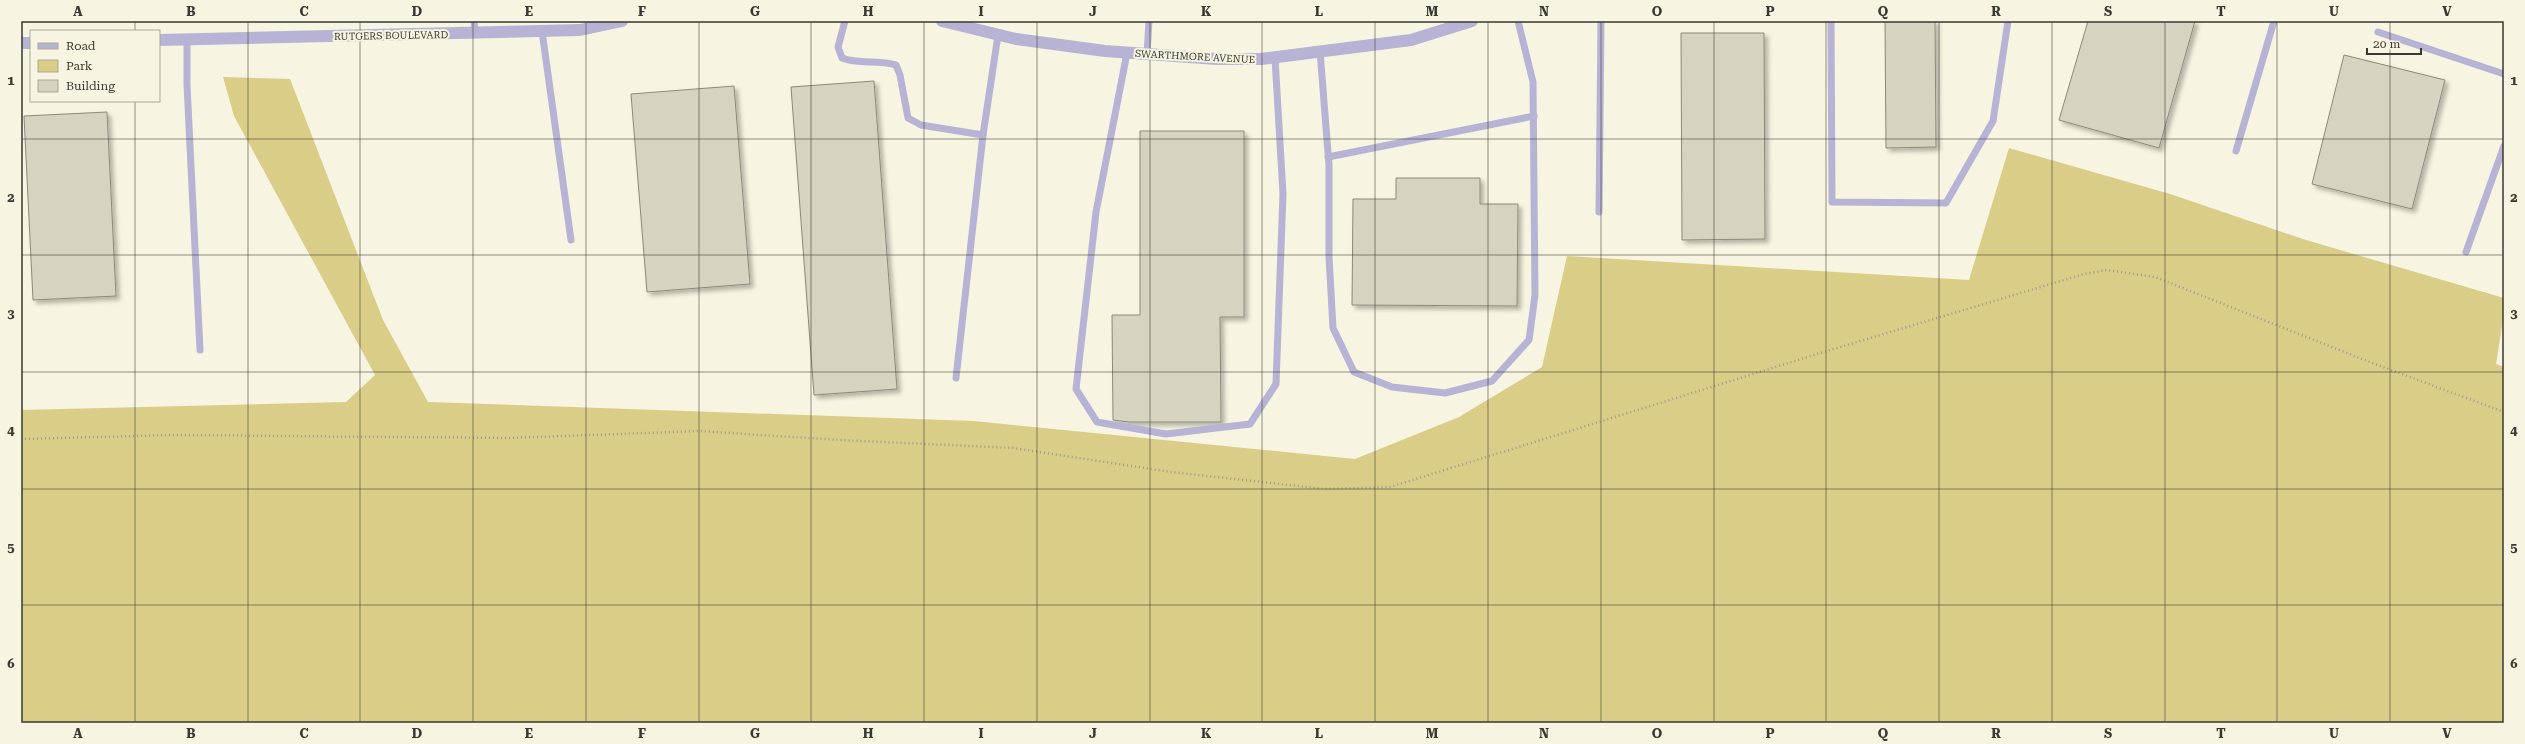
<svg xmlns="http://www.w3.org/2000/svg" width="2525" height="744" font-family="'Roboto Serif',serif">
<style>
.green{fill:#d9cd87}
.building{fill:#d6d3c1;stroke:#8c8978;filter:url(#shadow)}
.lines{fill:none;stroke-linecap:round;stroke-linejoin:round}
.path{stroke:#9e9c8e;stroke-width:2.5;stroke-dasharray:1 3;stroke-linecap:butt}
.service{stroke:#b6b3d5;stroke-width:7}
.minor{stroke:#b6b3d5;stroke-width:12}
.grid{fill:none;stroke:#3a3931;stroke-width:1;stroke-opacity:0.55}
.labels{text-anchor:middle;stroke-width:4;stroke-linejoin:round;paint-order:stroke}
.street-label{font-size:10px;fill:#3a3931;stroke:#f7f4e1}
.neatline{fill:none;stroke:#3a3931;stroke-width:1.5}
.grid-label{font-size:13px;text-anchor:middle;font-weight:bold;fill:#3a3931}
</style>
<defs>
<filter id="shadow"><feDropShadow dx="3.5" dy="3.5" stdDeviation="2" flood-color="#0004"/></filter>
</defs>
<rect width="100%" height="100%" fill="#f7f4e1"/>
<!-- green -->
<path class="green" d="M223,77L290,79L383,320L428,402L974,421L1355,459L1459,417L1542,367L1567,256L1969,280L2009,148L2170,194L2306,240L2504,298V314L2496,364L2504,367V723H21V410L346,402L375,375L234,116Z"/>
<!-- building -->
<g class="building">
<path d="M1885,21H1935L1936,147L1886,148Z"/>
<path d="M2088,21H2195L2159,148L2059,120Z"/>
<path d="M1681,33H1764L1765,239L1682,240Z"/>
<path d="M2344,55L2445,80L2412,209L2312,184Z"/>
<path d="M874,81L897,389L814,395L791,87Z"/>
<path d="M734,86L750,284L647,292L631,94Z"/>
<path d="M107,112L116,296L33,300L24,116Z"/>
<path d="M1140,131H1244V317H1220L1221,422H1129L1113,420L1112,315H1140Z"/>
<path d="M1396,178H1480V204H1518L1517,306L1352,305L1353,199H1396Z"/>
</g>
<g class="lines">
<!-- path -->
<path class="path" d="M21,439L173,435L509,438L700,431L840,440L1013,448L1171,472L1325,489L1390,487L1827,351L2084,274L2107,270L2155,277L2367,361L2504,412"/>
<!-- service -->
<g class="service">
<path d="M474,21L475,33"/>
<path d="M845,21L838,47L842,58C859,65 878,59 896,65L900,75L908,118L921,125L983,135"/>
<path d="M1831,21L1832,202L1946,203L1993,121L2008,21"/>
<path d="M542,31L571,240"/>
<path d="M2378,32L2504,74"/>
<path d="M187,39V85L200,350"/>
<path d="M1320,51L1329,165V257L1333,328L1354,372L1392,387L1445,393L1492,381L1529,340L1535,295L1533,82L1518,21"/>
<path d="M1127,53L1096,212L1076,389L1097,422L1166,434L1250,424L1276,384L1283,194L1275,58"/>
<path d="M1147,54L1149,21"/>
<path d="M2236,151L2274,21"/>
<path d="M1328,157L1534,116"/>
<path d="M1599,212L1601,21"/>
<path d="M2466,252L2504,146"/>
<path d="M956,378L983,135L998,35"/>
</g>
<!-- minor -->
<g class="minor">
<path d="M942,21L1016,39L1105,51L1217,59H1261L1411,40L1472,21"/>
<path d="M159,40L580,30L622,21"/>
<path d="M21,43H31"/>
</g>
</g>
<!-- grid -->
<path class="grid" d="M135,21V31M248,21V723M360,21V723M473,21V723M586,21V723M699,21V723M811,21V723M924,21V723M1037,21V723M1150,21V723M1262,21V723M1375,21V723M1488,21V723M1601,21V723M1714,21V723M1826,21V723M1939,21V723M2052,21V723M2165,21V723M2277,21V723M2390,21V723M135,101V723M21,139H2504M21,255H2504M21,372H2504M21,489H2504M21,605H2504"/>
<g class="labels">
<!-- street labels -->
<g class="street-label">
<text transform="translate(391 35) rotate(-1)" y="4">RUTGERS BOULEVARD</text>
<text transform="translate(1195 56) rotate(3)" y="4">SWARTHMORE AVENUE</text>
</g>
</g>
<!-- border -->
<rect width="2525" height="744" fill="none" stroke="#f7f4e1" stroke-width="44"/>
<!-- legend -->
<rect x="30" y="30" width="130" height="72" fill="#f7f4e1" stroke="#aba99b"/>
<rect x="38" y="43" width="20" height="6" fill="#b6b3d5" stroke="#aba99b"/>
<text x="66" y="50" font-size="12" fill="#3a3931">Road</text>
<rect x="38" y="60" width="20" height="12" fill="#d9cd87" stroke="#aba99b"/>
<text x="66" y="70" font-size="12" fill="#3a3931">Park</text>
<rect x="38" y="80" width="20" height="12" fill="#d6d3c1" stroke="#aba99b"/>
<text x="66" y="90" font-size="12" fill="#3a3931">Building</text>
<!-- scale -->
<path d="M2367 48v6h54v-6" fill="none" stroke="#3a3931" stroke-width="2"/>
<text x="2373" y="48" font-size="12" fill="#3a3931" stroke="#f7f4e1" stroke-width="3" paint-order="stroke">20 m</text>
<rect x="22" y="22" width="2481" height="700" class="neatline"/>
<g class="grid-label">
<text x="78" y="16">A</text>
<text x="191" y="16">B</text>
<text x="304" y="16">C</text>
<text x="417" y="16">D</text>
<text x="529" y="16">E</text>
<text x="642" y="16">F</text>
<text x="755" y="16">G</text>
<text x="868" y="16">H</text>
<text x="981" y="16">I</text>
<text x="1093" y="16">J</text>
<text x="1206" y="16">K</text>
<text x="1319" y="16">L</text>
<text x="1432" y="16">M</text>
<text x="1544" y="16">N</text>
<text x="1657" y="16">O</text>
<text x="1770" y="16">P</text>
<text x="1883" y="16">Q</text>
<text x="1996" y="16">R</text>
<text x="2108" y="16">S</text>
<text x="2221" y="16">T</text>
<text x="2334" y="16">U</text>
<text x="2447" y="16">V</text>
<text x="11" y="85">1</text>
<text x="2514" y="85">1</text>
<text x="11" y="202">2</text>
<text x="2514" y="202">2</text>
<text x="11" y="318">3</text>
<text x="2514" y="318">3</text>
<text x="11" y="435">4</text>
<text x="2514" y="435">4</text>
<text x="11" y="552">5</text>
<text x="2514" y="552">5</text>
<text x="11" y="668">6</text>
<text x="2514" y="668">6</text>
<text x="78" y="738">A</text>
<text x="191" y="738">B</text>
<text x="304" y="738">C</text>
<text x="417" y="738">D</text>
<text x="529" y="738">E</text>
<text x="642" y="738">F</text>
<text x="755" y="738">G</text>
<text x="868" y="738">H</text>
<text x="981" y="738">I</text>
<text x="1093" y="738">J</text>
<text x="1206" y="738">K</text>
<text x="1319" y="738">L</text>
<text x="1432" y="738">M</text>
<text x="1544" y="738">N</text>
<text x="1657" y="738">O</text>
<text x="1770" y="738">P</text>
<text x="1883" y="738">Q</text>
<text x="1996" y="738">R</text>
<text x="2108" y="738">S</text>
<text x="2221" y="738">T</text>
<text x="2334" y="738">U</text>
<text x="2447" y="738">V</text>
</g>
</svg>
